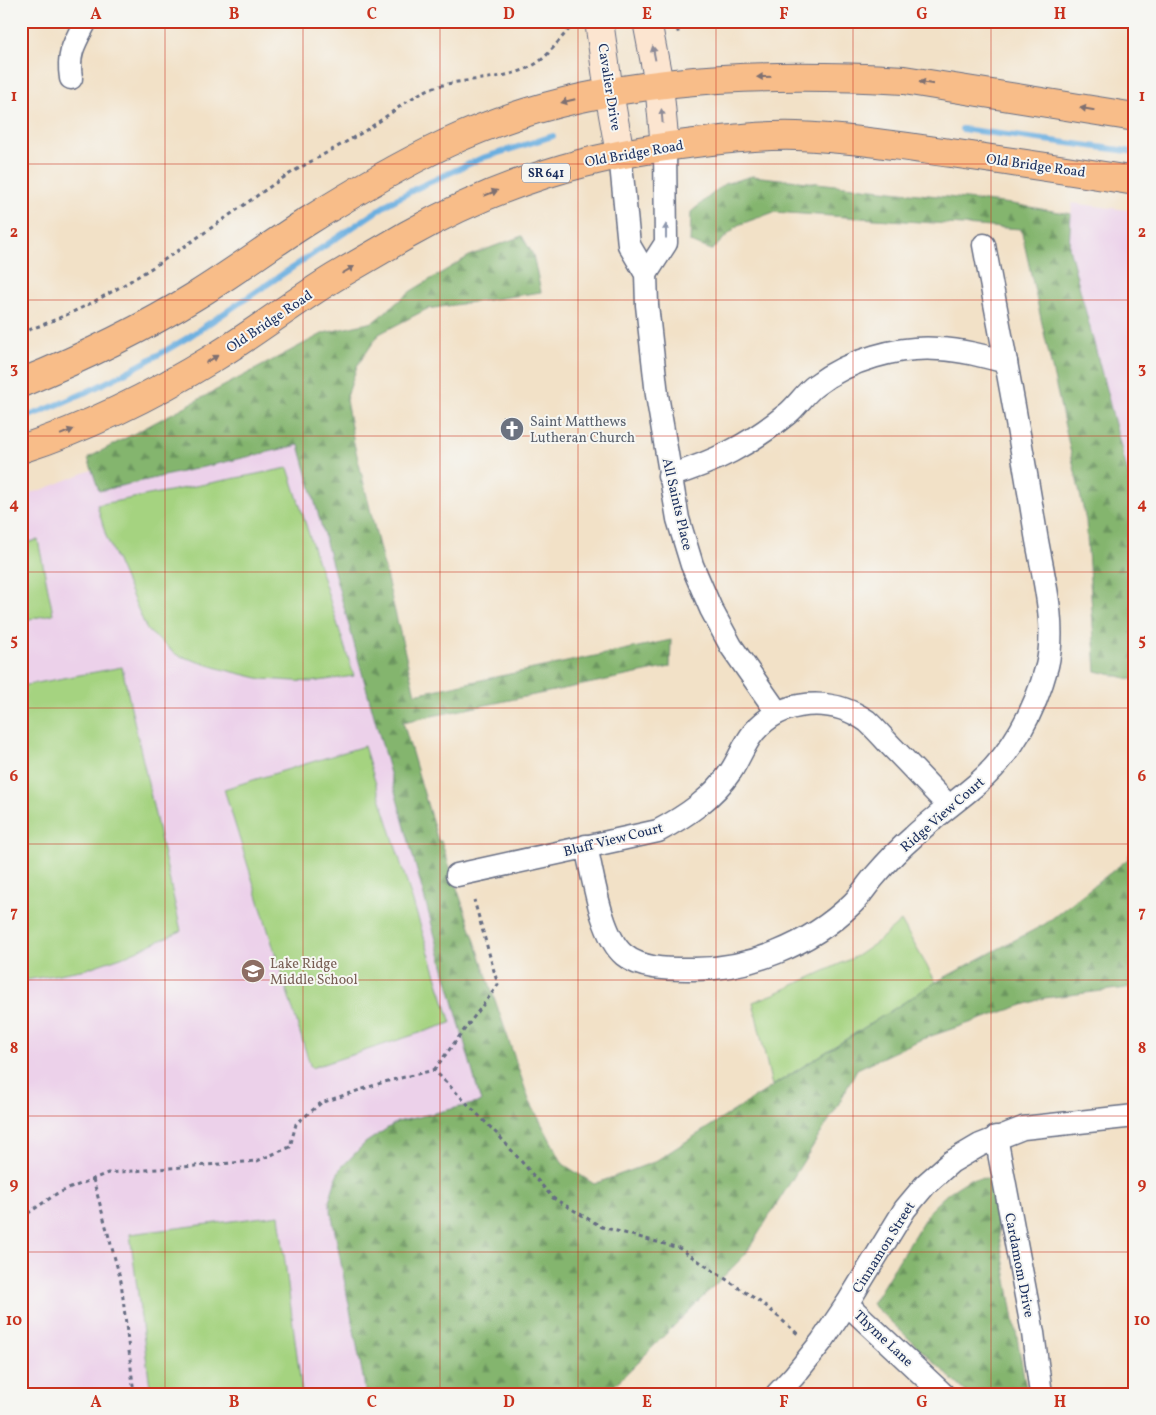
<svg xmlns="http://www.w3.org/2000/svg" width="1156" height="1415" font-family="Vollkorn,serif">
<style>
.built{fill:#ecd1ea}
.green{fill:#a5d380;stroke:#60816f}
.forest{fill:url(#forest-firs);stroke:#507266}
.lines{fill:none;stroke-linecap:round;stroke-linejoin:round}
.stream{stroke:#6aafe0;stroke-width:6}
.street-casing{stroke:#666d83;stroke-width:25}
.secondary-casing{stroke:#666d83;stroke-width:30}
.primary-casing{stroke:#666d83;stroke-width:30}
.path{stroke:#666d83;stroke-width:3;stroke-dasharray:4 4;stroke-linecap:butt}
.street{stroke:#fff;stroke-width:22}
.secondary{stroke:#fce5d0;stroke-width:28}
.primary{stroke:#f8bd89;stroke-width:28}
.oneway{fill:#8c8a97}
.oneway2{fill:#7e6f71}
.oneway3{fill:#8d97ae}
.grid{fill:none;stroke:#c8321e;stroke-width:1;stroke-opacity:0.55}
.labels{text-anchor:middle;stroke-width:4;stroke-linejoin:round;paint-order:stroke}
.shield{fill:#f6f6f2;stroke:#5d6b8a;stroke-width:1}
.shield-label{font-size:12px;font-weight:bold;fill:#1b2f5e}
.street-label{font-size:14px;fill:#1b2f5e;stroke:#f6f6f2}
.worship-label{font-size:14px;fill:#5b616d;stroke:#f6f6f2;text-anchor:start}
.education-label{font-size:14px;fill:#785e54;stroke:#f6f6f2;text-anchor:start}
.neatline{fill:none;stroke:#c8321e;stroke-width:2}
.grid-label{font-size:16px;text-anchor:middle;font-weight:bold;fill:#c8321e}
</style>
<defs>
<pattern id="forest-firs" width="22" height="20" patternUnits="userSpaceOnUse" patternTransform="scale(1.25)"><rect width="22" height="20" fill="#84b56e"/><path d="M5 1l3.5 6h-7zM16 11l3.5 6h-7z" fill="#6b945e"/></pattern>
</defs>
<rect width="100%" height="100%" fill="#f6f6f2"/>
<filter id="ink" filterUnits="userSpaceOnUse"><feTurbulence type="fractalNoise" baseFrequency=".02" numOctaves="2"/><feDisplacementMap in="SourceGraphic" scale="10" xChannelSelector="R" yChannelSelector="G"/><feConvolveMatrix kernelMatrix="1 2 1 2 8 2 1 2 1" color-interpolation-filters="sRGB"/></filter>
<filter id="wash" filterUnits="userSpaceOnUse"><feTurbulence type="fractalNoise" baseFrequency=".0096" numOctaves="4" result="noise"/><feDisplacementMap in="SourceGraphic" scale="20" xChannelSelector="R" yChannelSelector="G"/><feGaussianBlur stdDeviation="1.12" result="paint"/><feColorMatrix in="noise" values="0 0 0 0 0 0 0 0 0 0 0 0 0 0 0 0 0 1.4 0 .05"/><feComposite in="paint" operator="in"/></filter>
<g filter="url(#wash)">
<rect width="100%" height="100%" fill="#f2e1c7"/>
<!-- built -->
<g class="built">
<path d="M1072,203L1135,211V501L1069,247Z"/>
<path d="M302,379L438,841H441L529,1100L364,1382L365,1394H21V494L39,491L229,415Z"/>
</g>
<!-- green -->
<g class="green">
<path d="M288,468L354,676L311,682L262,679L221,669L177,655L147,630L106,536L97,505Z"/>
<path d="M38,540L53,614L21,621V544Z"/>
<path d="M122,667L181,931L127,955L86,969L21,981V686Z"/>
<path d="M364,746L451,1023L311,1068L224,789Z"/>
<path d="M901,921L936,982L772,1086L753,1002L774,994L857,956L876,943Z"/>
<path d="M279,1215L302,1394H151L130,1234Z"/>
</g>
<!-- forest -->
<g class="forest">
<path d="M752,176L1012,204L1071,214L1069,247L1135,501V680L1096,671L1086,521L1021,229L774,212L738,225L712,250L690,242L691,212L724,184Z"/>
<path d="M522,236L533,255L541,292L427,309L379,334L357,366L346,400L354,443L415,694L671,640L670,667L403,722L438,841H441L529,1100L563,1164L594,1184L654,1162L936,982L1045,924L1128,859L1135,839V987L1044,998L922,1039L857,1069L836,1109L745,1255L606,1394H365L364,1382L329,1201L339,1170L365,1143L397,1122L481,1102L299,445L99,491L88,458L324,333L373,322L411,291L471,255Z"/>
<path d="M989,1178L1027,1394H968L872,1304L930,1210L948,1193L970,1179Z"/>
</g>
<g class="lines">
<!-- stream -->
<g class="stream">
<path d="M962,129L1135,152"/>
<path d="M21,419C79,398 134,370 187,338L389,203L415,189L482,158L553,136"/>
</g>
</g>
</g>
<g filter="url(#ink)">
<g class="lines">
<!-- street casing -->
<g class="street-casing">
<g id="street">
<path d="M71,78C67,53 75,42 86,21"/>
<path d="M620,154L629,245L646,274L647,305L657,395L678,519L692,565L711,609L731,646L777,712"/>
<path d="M646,274L666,243L665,147"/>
<path d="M669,476C715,462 749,445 787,414C797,406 805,393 816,385C849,360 898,346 939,349C962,350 984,356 1006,362"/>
<path d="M586,846C593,876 601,936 624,955C641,969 666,969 687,969C747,971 810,945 853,903C861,895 867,885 874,877C886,863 899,849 913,837C933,818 956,802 977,784C1012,754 1035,711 1047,666C1057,625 1043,576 1036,535C1021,438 1002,341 984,245"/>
<path d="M457,875L658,831C686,816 713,798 731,771C739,759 744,744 754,732C781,699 832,696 867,721C876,729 885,740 893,748C912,767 930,787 949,806"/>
<path d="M996,1137L1033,1333L1041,1394"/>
<path d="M847,1304L943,1394"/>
<path d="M777,1394L794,1376L822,1341L847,1304L905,1209L926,1184L951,1162L980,1145L1023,1128L1135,1116"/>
</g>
</g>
<!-- secondary casing -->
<g class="secondary-casing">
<g id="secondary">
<path d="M599,21L609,92L620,154"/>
<path d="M647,21L659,84L665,147"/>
</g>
</g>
<!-- primary casing -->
<g class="primary-casing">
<g id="primary">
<path d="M21,383C82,358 141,330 197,295C234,272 269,246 305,223C351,194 398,166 447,143C586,77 752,71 904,80L1135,117"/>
<path d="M21,449C89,427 155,394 215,357C256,332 294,302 335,277C359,263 383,249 407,235C501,182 589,155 695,143C729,139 763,135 797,136C849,138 900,146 951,153C1013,162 1074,171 1135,181"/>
</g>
</g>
<!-- path -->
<g class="path">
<path d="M675,21L679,35"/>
<path d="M21,333C50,322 78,311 104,296C163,264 216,224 271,186C298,167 328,153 356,136C378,124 397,107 419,94C453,75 498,84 532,66C551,56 559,37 575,24"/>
<path d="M434,1070L498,985L474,900"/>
<path d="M93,1179L121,1281L134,1394"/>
<path d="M21,1218L56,1194L108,1173L257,1161L290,1147L296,1124L321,1103L384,1082L434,1070L500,1137L553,1198L602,1227L679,1248L766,1306L800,1336"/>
</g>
<!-- street -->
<use href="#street" class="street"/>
<!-- secondary -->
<use href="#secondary" class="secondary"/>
<!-- primary -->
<use href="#primary" class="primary"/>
</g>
<!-- one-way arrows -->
<defs><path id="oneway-solid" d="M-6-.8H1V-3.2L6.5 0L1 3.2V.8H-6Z" transform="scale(1.25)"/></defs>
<g class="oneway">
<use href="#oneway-solid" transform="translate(654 53) rotate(-101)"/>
<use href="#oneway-solid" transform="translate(662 116) rotate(-95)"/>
</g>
<g class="oneway2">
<use href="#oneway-solid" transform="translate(764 77) rotate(178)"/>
<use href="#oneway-solid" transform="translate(926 83) rotate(-171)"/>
<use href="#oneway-solid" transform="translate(568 101) rotate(166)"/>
<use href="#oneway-solid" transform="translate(1087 109) rotate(-171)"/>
<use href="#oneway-solid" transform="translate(491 193) rotate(-22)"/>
<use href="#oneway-solid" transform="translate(348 270) rotate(-30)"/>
<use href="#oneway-solid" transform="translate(212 359) rotate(-31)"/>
<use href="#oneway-solid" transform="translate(67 432) rotate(-22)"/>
</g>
<use class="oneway3" href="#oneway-solid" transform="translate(666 231) rotate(-90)"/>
</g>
<!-- grid -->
<path class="grid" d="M165,21V1394M303,21V1394M440,21V1394M578,21V1394M716,21V1394M853,21V1394M991,21V1394M21,164H1135M21,300H1135M21,436H1135M21,572H1135M21,708H1135M21,844H1135M21,980H1135M21,1116H1135M21,1252H1135"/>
<!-- icons -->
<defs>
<g id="church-disc" transform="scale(1.25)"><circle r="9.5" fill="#6b7280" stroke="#f6f6f2"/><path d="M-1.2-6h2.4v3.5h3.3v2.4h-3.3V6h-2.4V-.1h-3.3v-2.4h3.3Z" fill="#fff"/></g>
<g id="school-disc" transform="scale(1.25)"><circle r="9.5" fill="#8d6e63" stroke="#f6f6f2"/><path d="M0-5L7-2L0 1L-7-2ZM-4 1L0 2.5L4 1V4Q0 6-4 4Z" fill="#fff"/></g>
</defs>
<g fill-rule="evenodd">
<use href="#church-disc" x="512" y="429"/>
<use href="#school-disc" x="253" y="971"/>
</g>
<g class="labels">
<!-- shield labels -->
<rect class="shield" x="522" y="163.5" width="48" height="19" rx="4"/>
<g class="shield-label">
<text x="546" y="177">SR 641</text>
</g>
<!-- street labels -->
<g class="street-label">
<text transform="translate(610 87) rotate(81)" y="5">Cavalier Drive</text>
<text transform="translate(634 153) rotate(-10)" y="5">Old Bridge Road</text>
<text transform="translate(1036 165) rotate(8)" y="5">Old Bridge Road</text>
<text transform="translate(269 321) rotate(-34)" y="5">Old Bridge Road</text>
<text transform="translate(678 504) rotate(77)" y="5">All Saints Place</text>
<text transform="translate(942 814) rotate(-41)" y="5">Ridge View Court</text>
<text transform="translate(613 839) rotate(-14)" y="5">Bluff View Court</text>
<text transform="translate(883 1247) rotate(-58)" y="5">Cinnamon Street</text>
<text transform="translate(1020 1265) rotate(79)" y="5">Cardamom Drive</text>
<text transform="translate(884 1338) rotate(43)" y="5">Thyme Lane</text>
</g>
<!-- worship labels -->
<g class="worship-label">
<text x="530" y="426">Saint Matthews<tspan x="530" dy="16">Lutheran Church</tspan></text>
</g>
<!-- education labels -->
<g class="education-label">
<text x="270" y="968">Lake Ridge<tspan x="270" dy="16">Middle School</tspan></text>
</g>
</g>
<!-- margin -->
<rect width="1156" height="1415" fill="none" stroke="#f6f6f2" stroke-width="55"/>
<rect x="28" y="28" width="1100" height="1360" class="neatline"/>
<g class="grid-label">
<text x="96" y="19">A</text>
<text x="234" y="19">B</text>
<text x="372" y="19">C</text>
<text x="509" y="19">D</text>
<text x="647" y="19">E</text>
<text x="784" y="19">F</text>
<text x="922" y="19">G</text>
<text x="1060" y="19">H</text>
<text x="14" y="101">1</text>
<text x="1142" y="101">1</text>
<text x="14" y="237">2</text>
<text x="1142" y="237">2</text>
<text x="14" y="373">3</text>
<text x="1142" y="373">3</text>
<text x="14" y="509">4</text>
<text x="1142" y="509">4</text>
<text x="14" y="645">5</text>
<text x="1142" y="645">5</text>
<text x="14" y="781">6</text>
<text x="1142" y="781">6</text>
<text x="14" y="917">7</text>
<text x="1142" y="917">7</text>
<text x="14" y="1053">8</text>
<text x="1142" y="1053">8</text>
<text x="14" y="1189">9</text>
<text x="1142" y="1189">9</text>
<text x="14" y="1325">10</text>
<text x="1142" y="1325">10</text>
<text x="96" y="1407">A</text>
<text x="234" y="1407">B</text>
<text x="372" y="1407">C</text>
<text x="509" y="1407">D</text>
<text x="647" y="1407">E</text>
<text x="784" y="1407">F</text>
<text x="922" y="1407">G</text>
<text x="1060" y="1407">H</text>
</g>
</svg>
